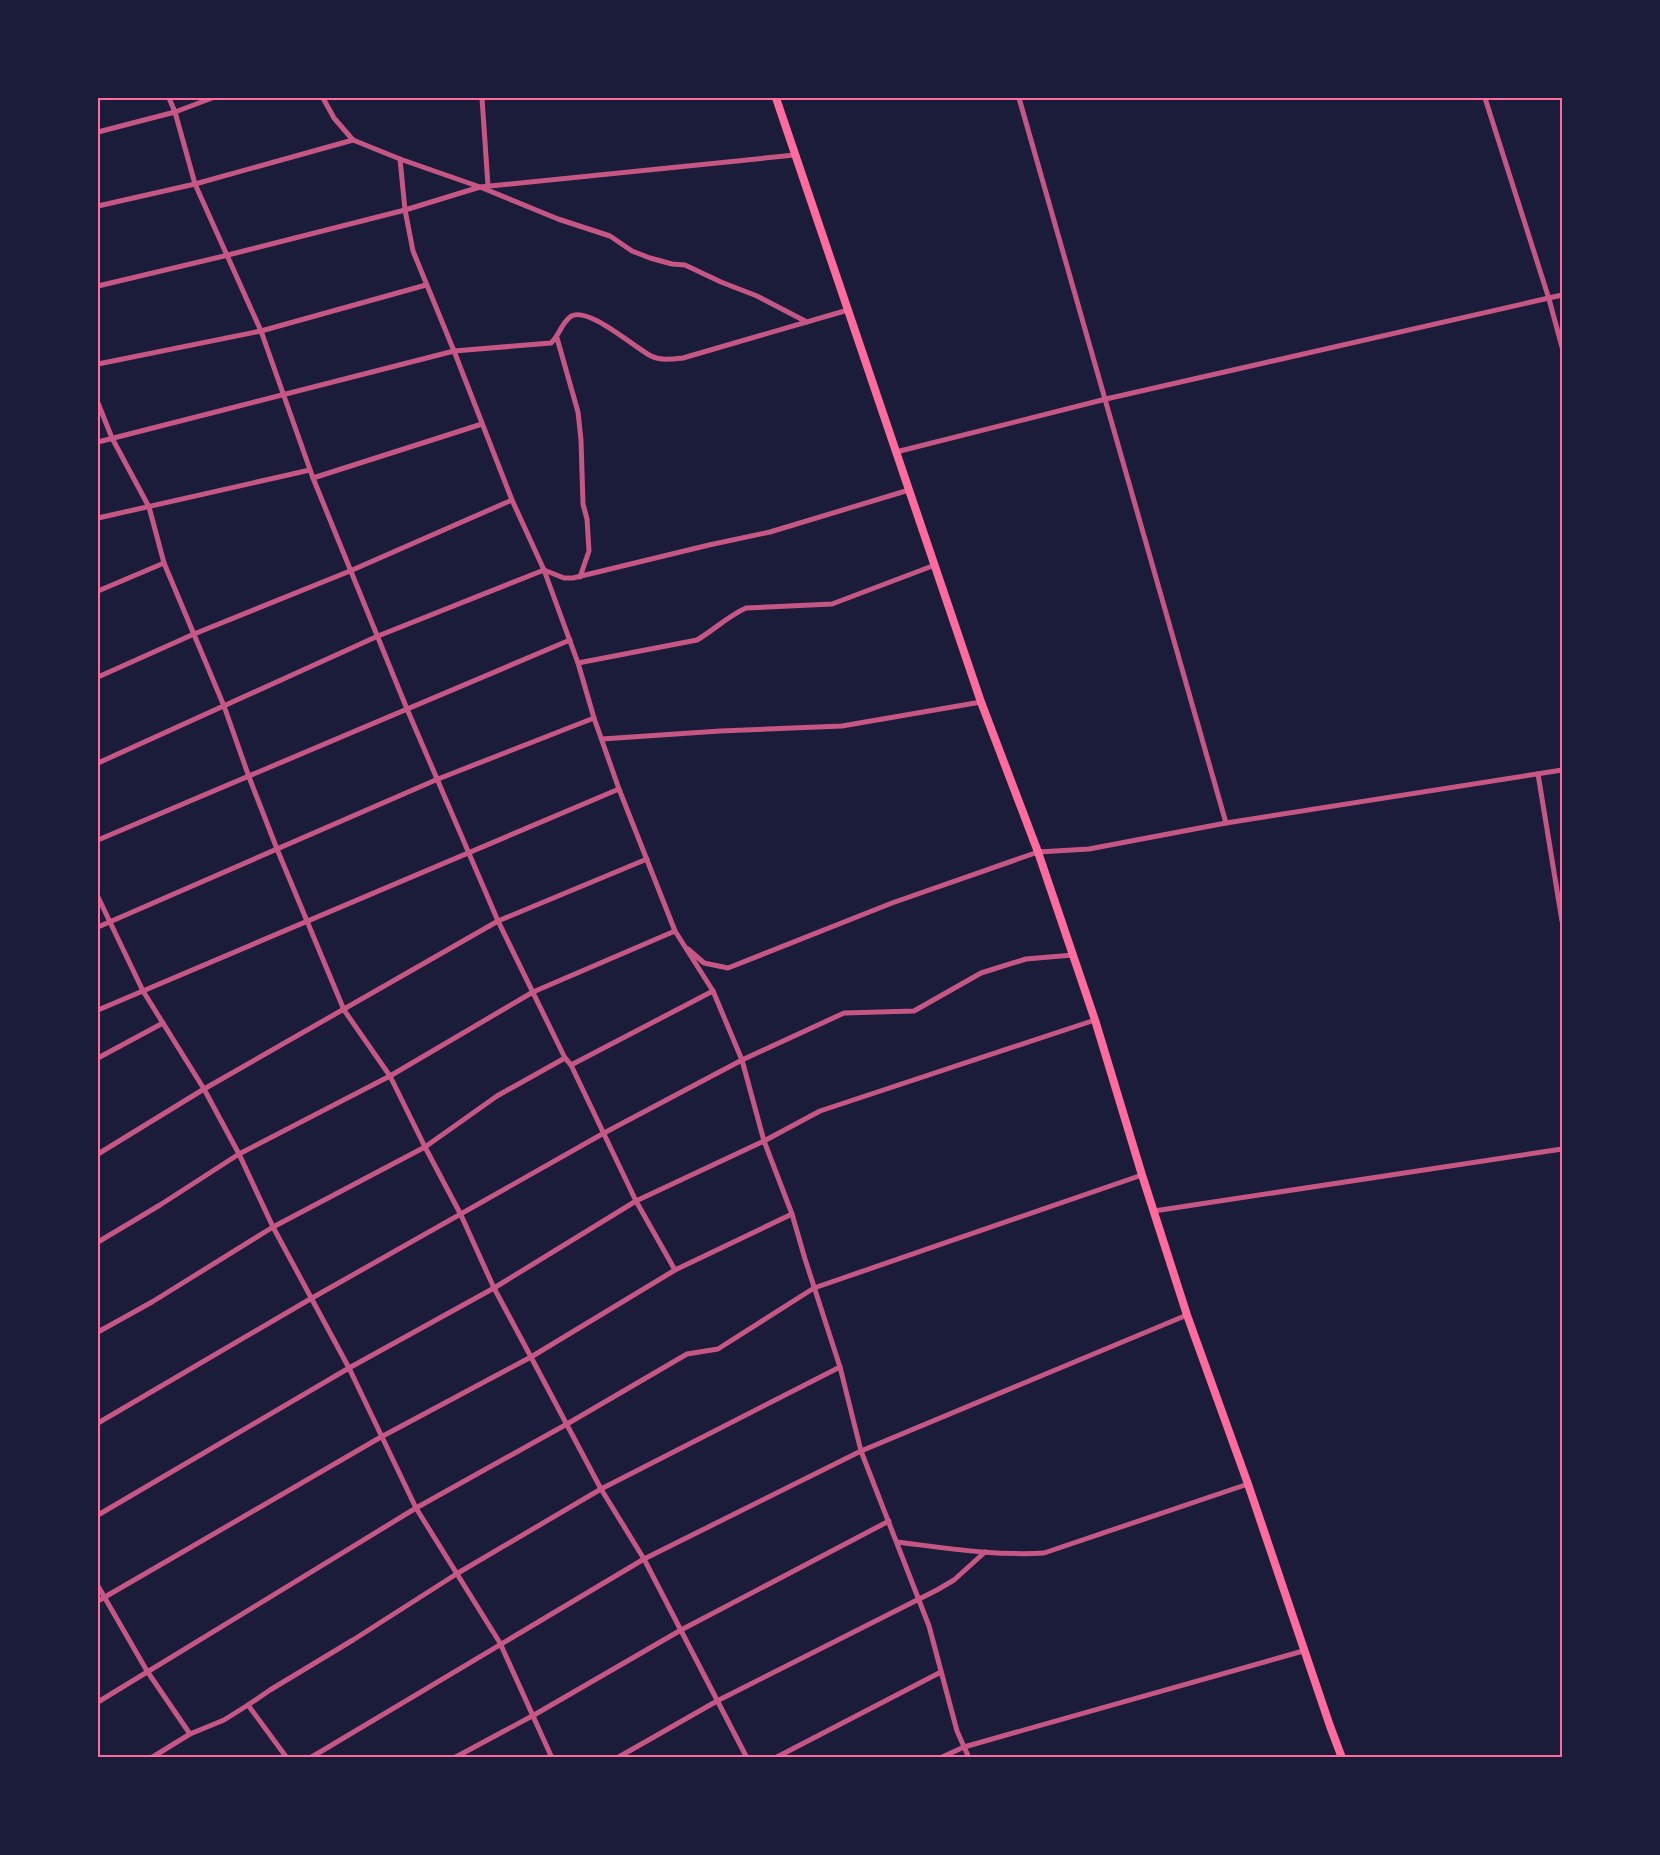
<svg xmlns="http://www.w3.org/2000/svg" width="1660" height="1855" font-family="'Source Sans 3',sans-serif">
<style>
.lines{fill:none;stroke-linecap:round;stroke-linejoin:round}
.minor{stroke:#c65784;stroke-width:5}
.primary{stroke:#ff6b9d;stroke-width:8}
.neatline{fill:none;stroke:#ff6b9d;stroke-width:2}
</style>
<rect width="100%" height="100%" fill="#1b1b3a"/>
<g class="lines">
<!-- minor -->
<g class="minor">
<path d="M169,98L175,112L195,184L261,331L313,478L407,709L498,921L565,1058L571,1065L636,1201L675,1270"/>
<path d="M323,98L334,118L353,140L400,159L480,187L558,219L610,236L632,251L650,258L672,264L685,265L721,282L757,296L807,322"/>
<path d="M482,98L488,186"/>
<path d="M1019,98L1226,823"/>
<path d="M1485,98L1549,299L1562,347"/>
<path d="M98,132L175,112L212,98"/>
<path d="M400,159L405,210L413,251L454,351L512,500L544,570L578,663L594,718L619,789L675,931L713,991L742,1060L764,1141L792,1214L805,1259L840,1367L861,1451L929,1626L957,1731L969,1758"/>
<path d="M98,206L195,184L353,140"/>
<path d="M98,286L228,255L405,210L480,187L795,155"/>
<path d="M557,338L578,412L581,440L583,504L587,519L589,551L580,577"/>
<path d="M98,364L261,331L426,285"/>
<path d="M98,403L112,438L149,507L164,563L224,706L249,777L277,849L344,1010L390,1076L425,1147L461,1215L494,1288L531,1357L601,1489L644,1559L747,1758"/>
<path d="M98,442L454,351L551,343C559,336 561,324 570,317C586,304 635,348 651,356C661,361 673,359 683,358L848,310"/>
<path d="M896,452L1106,399L1562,295"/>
<path d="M313,478L482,424"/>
<path d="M98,518L310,470"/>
<path d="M98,591L164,563"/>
<path d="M578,663L697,640C714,630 728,616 746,608L832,604L935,565"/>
<path d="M98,677L194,634L350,571L512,500"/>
<path d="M602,739L720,731L842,726L981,702"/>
<path d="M98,763L378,636L544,570L564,578H573L709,545L770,532L909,490"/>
<path d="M1538,774L1562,921"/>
<path d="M98,840L570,640"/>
<path d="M98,897L143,991L204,1089L239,1154L273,1227L349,1368L416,1508L500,1643L552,1758"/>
<path d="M98,927L438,779L594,718"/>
<path d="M688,949L704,963L728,968L892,903L1038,852L1089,849L1226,823L1562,770"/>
<path d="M98,1010L619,789"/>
<path d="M98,1058L163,1023"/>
<path d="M571,1065L713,991"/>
<path d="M98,1154L204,1089L498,921L647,859"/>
<path d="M1154,1211L1562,1149"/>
<path d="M98,1242L160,1205L239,1154L390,1076L533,992L675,931"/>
<path d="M98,1332L152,1302L273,1227L425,1147L497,1096L565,1058"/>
<path d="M98,1423L312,1298L604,1133L742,1060L844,1013L914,1011L981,973L1026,959L1073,955"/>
<path d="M98,1515L349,1368L494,1288L636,1201L764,1141L820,1111L1095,1020"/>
<path d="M897,1542C946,1548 995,1556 1044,1553L1248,1484"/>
<path d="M98,1586L147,1671L190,1734L224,1720L248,1705L287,1758"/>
<path d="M98,1601L381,1437L531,1357L675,1270L792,1214"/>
<path d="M98,1702L416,1508L567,1424L687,1354L718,1349L814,1288L1142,1175"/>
<path d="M248,1705L270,1690L353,1640L458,1573L601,1489L840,1367"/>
<path d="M151,1758L190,1734"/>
<path d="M310,1758L644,1559L861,1451L1187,1315"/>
<path d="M454,1758L534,1715L681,1630L889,1521"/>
<path d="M617,1758L717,1701L937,1590L954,1580L985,1552"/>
<path d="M775,1758L941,1672"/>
<path d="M940,1758L964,1747L1303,1651"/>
</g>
<!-- primary -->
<path class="primary" d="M776,98L981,702L1038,852L1095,1020L1142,1175L1187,1315L1248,1484L1330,1726L1342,1758"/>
</g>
<!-- border -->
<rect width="1660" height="1855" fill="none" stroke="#1b1b3a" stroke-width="198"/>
<rect x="99" y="99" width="1462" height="1657" class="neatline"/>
</svg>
